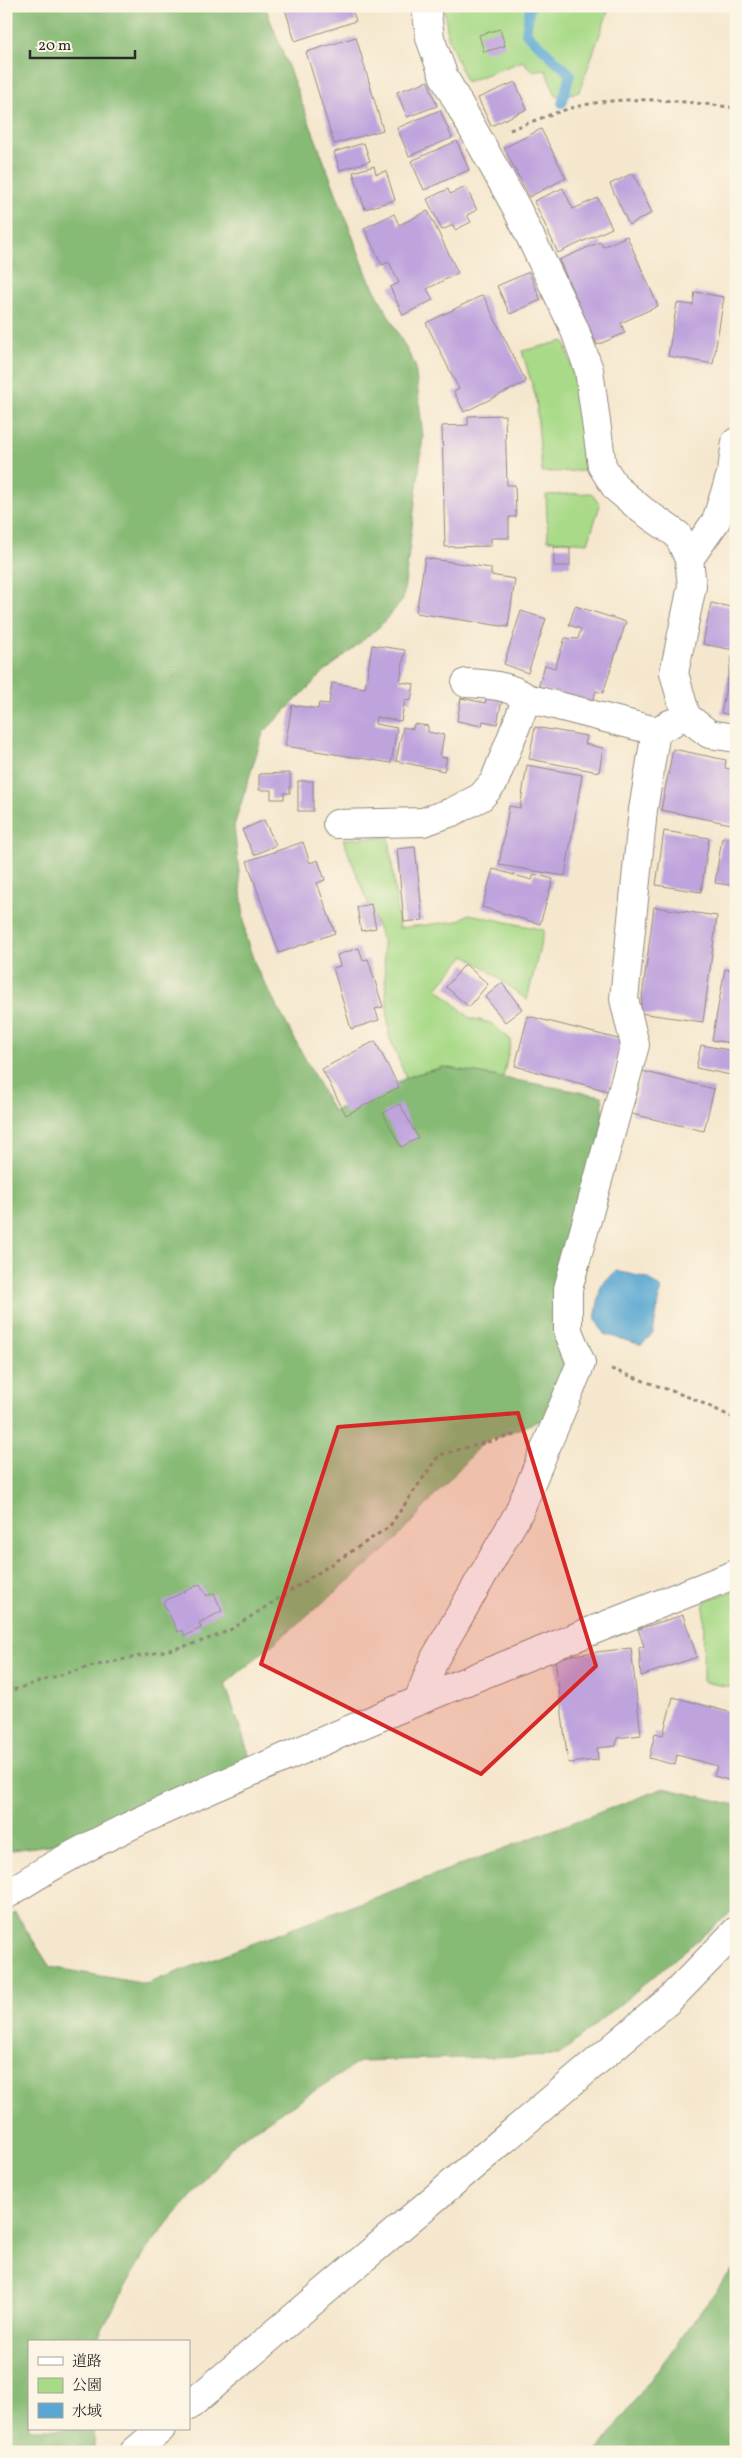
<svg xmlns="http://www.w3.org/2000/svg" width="742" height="2458" font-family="Vollkorn,'Noto Serif JP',serif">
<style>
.green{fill:#a9da88;stroke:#6a825a}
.forest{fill:#86ba74;stroke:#587250}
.water{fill:#59a7d2;stroke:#42697e}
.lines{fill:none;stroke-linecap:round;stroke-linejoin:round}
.stream{stroke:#59a7d2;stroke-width:10}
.building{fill:#bfa3dd}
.minor-casing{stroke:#90897c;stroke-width:30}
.path{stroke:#90897c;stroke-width:3;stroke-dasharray:4 4;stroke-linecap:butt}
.minor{stroke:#fff;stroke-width:28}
.marked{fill:#d62828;fill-opacity:0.2;stroke:#d62828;stroke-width:4;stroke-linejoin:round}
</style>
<rect width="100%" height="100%" fill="#fcf5e5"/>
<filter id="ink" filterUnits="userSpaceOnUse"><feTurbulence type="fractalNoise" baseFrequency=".02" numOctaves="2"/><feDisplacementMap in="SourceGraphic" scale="10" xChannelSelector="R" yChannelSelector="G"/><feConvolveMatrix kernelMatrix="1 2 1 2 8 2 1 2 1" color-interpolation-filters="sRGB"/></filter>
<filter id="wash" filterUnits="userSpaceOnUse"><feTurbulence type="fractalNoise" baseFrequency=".0096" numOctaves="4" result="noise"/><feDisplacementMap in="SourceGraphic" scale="20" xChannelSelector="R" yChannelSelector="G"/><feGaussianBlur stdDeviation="1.12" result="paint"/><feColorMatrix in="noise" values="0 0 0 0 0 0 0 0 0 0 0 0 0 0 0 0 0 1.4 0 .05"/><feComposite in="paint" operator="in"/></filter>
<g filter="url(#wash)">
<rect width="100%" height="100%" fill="#f5e7cd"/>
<!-- green -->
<g class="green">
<path d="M444,6H610L579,92L556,96L545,69L532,71L523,61L466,82L448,37Z"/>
<path d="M564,341L582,403L586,471L542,472L536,398L522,351Z"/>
<path d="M591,493L600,505L588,543L548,540L546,495Z"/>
<path d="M389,837L399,928L458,921L469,914L544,930L527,1000L484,967L465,955L437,988L470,1018L491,1023L511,1040L503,1078L444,1067L406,1078L389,1036L383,941L343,839Z"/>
<path d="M736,1590V1688L703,1682L704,1601Z"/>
</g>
<!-- forest -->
<g class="forest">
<path d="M6,6H265L368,277L415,365L423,437L403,600L379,627L323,673L263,733L234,826L246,938L256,967L333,1111L413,1075L444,1067L602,1096L604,1121L570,1367L552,1416L482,1443L389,1547L225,1684L251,1760L49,1845L6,1851Z"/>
<path d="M664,1788L736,1805V1908L559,2055L361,2061L236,2141L146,2250L95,2342H29V2429H94V2447L89,2452H6V1918L15,1912L50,1967L146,1984Z"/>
<path d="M736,2268V2452H597L730,2272Z"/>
</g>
<!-- water -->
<path class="water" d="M616,1271L648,1278L661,1289L653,1333L642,1345L604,1334L595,1319L601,1285Z"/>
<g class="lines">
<!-- stream -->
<path class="stream" d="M530,6L526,33L570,74L562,103"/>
</g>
<g id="blocks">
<!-- building -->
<g class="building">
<path d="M284,6H351L356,21L295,41Z"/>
<path d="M500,29L505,46L484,52L479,35Z"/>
<path d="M356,37L383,130L334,144L306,52Z"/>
<path d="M428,81L437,106L407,117L397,92Z"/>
<path d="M515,82L527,109L491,126L478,98Z"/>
<path d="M440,110L452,138L409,156L397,128Z"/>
<path d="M541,129L566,178L529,197L504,148Z"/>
<path d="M457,141L469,170L424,190L411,161Z"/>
<path d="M364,143L370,161L340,170L334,152Z"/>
<path d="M374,166L376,174L386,171L395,200L365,209L353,172Z"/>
<path d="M633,173L652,213L629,225L610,184Z"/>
<path d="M466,187L477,210L467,215L471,222L455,230L453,225L442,230L427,199L448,189L450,194Z"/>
<path d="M563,188L573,209L598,198L612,228L558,253L534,201Z"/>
<path d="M428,211L458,273L427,289L433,300L403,315L390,287L399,283L389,262L382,265L364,228L394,214L399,225Z"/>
<path d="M627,236L658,306L621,323L625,333L597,345L559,260L600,242L603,247Z"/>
<path d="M529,272L541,300L510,314L497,286Z"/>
<path d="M695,292L724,297L713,364L668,356L677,303L693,305Z"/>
<path d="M483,295L526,382L464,412L454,392L459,389L426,323Z"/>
<path d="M505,415L507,485H515L516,517H509V538H491V546L445,547L442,426L468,425V416Z"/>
<rect x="554" y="547" width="16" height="19"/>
<path d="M425,558L491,568V575L515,579L508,627L416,613Z"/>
<path d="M711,603L736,608L734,650L703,644Z"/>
<path d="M575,606L626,622L603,693L596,691L592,705L538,688L545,665L555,668L565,638L578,639L581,629L569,625Z"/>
<path d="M521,611L546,619L528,673L504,664Z"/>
<path d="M372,645L405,650L400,682L414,684L411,701L405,700L401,721L376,717L375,724L397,728L391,763L285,746L292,705L318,709L319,703L329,704L332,683L365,688Z"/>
<path d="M732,656H736V716L721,713Z"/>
<path d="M487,696L502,700L497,724L483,721L482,726L457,721L461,698L485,703Z"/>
<path d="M414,724L428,726V732L444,735L440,757L447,758L444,771L396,761L403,727L413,729Z"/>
<path d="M535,727L587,736L585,744L603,748L599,772L529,759Z"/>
<path d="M673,749L726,760L725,768L736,770V825L661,810Z"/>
<path d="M527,765L582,775L565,876L499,865L509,806L520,808Z"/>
<path d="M290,773V793H284V799H271V790H259V774Z"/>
<rect x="298" y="781" width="15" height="30"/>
<path d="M264,820L276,845L254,855L242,830Z"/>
<path d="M664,831L709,838L701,892L656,885Z"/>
<path d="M722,838L736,840V886L715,883Z"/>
<path d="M303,842L310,863L318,860L325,880L317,883L335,933L279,953L247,861Z"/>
<path d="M415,847L423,920L404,922L397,849Z"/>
<path d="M493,869L532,880L534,874L553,879L540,924L482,907Z"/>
<path d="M371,904L376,928L361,931L357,907Z"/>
<path d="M654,907L717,916L703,1022L640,1013Z"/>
<path d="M359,948L363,960L368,959L383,1007L375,1009L379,1020L351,1029L333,968L340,966L337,955Z"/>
<path d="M465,964L488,984L469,1007L446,987Z"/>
<path d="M725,969L736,971V1044L712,1040Z"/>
<path d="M502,983L522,1009L505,1022L485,997Z"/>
<path d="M528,1016L622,1040L608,1091L515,1066Z"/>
<path d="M375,1041L399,1087L346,1115L322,1069Z"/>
<path d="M701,1045L735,1051L731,1075L696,1068Z"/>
<path d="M642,1071L714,1089L704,1131L632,1114Z"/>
<path d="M400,1104L418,1138L401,1147L383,1113Z"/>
<path d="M200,1584L207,1596L214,1593L222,1611L199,1623L201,1628L185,1636L182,1630L178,1632L163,1602Z"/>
<path d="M683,1615L697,1657L641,1676L639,1648L644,1646L638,1629Z"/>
<path d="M631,1648L641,1735L617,1738L616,1746L597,1748L598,1760L568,1763L555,1657Z"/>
<path d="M673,1697L736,1714V1782L714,1776L717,1766L677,1755L675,1765L649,1758L655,1733L663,1735Z"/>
</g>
</g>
</g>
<g filter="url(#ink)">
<use href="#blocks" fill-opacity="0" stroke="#90897c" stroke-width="1"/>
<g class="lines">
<!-- minor casing -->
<g class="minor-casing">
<g id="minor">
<path d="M426,6L430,38L444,77L516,207L574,328L589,370L602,466L616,488L642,510L678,535L689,559L692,586L674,673L686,716L709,734L736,738"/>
<path d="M689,559L716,521L732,471L736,442"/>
<path d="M466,683C488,684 508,685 527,698L656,731L672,723"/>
<path d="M337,824L423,822L452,812L481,797L494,782L527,698"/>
<path d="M418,1701L435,1658L518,1514L581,1363L568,1331V1289L635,1045L624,999L643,810L656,731"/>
<path d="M6,1895C90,1839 186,1800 279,1760C430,1694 583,1634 736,1574"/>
<path d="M189,2406L668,2001L736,1931"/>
<path d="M134,2452L161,2429"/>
</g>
</g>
<!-- path -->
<g class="path">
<path d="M510,130C531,122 553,113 575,107C627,94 683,101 736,108"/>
<path d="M611,1369L694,1399L736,1419"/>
<path d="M6,1692C36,1683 67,1672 98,1665C143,1654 187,1650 230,1630L389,1527L439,1455L517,1434"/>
</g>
<!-- minor -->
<use href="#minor" class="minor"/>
</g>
</g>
<!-- marked area -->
<path class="marked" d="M518,1413L596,1666L481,1774L261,1664L338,1427Z"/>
<!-- margin -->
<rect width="742" height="2458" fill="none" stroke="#fcf5e5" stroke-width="25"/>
<!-- legend -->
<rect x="28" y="2340" width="162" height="90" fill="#fcf5e5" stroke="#a8a49b"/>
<rect x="38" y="2357" width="25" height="8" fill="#ffffff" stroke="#a8a49b"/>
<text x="72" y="2366" font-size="15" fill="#2b2b2b">道路</text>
<rect x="38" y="2378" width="25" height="15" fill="#a9da88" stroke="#a8a49b"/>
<text x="72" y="2390" font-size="15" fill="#2b2b2b">公園</text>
<rect x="38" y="2403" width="25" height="15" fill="#59a7d2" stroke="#a8a49b"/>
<text x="72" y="2416" font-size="15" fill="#2b2b2b">水域</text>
<!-- scale -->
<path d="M30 50v8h105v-8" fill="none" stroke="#2b2b2b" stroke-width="2.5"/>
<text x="38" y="50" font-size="15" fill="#2b2b2b" stroke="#fcf5e5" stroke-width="4" paint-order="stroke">20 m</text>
</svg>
